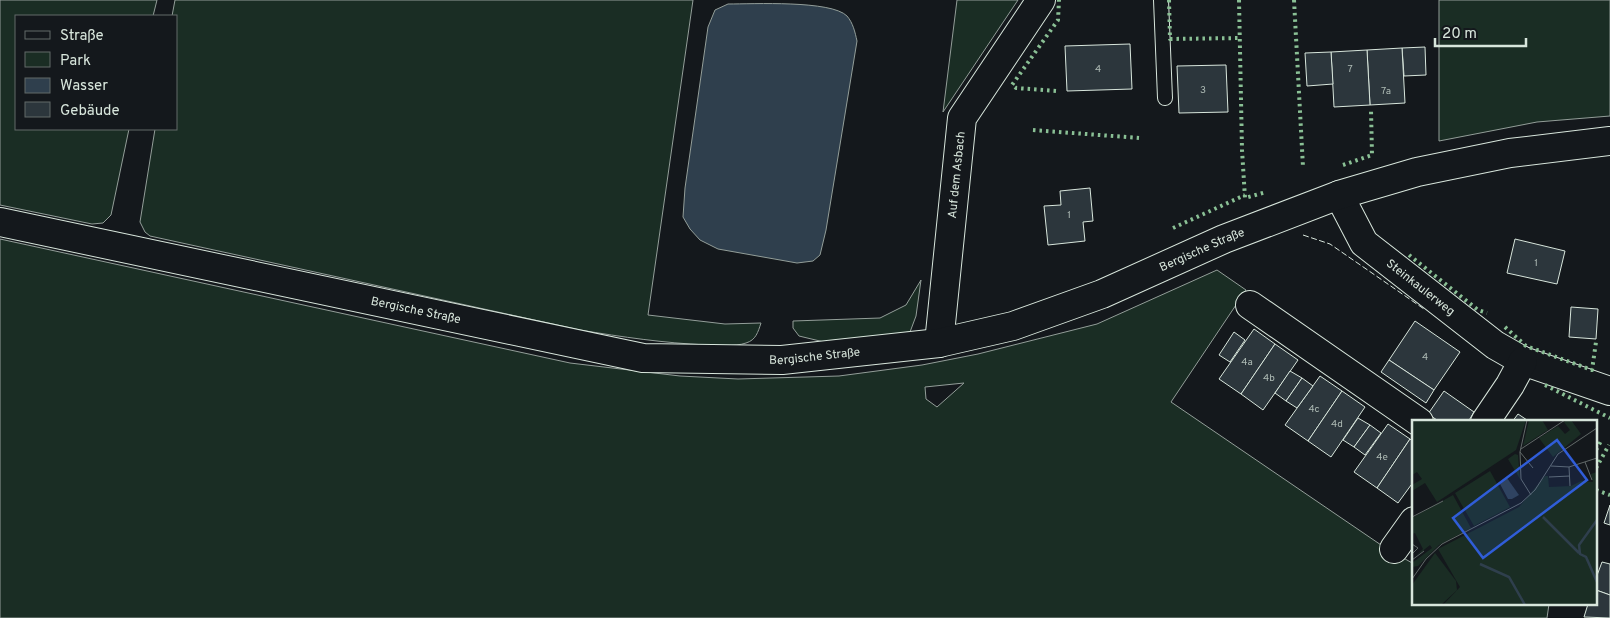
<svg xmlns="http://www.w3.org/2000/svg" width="1610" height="618" font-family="Overpass,sans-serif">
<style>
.green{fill:#1a2d24;stroke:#939e99;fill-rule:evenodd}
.water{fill:#2f3f4d;stroke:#939e99}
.building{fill:#2c363c;stroke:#d8e6dc}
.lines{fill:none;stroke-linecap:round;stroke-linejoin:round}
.service-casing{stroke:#d8e6dc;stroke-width:16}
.minor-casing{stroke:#d8e6dc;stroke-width:30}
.secondary-casing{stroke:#d8e6dc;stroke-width:30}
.service{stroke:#14181c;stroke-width:14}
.minor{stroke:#14181c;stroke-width:28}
.secondary{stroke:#14181c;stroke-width:28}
.hedge{stroke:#8ac095;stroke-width:4;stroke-dasharray:2.5 4;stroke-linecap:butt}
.fence{stroke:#d8e6dc;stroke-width:1;stroke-dasharray:6 2.5;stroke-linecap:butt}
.labels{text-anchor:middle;stroke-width:4;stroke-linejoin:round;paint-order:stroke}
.number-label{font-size:10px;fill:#adbab4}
.street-label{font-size:12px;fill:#d8e6dc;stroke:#14181c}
.inset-river{fill:none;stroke:#2f3f4d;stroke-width:2.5}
.inset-road{fill:none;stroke:#626a69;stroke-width:1}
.view{fill:#305dd8;fill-opacity:0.15;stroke:#305dd8;stroke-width:2.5}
.inset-edge{fill:none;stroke:#d8e6dc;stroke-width:2.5}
</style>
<rect width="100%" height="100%" fill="#14181c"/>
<!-- green -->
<g class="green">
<path d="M0,0H157L153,16H16V129H129L111,215L103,223L92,224L0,205Z"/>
<path d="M175,0H693L648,315L725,324L761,323C758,332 756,340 746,343C734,347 720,345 707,345C664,343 622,337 580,330L150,236L145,232L140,222L155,129H176V16H172Z"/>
<path d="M957,0H1018L943,112Z"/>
<path d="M1439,0H1610V116L1537,122L1439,141Z"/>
<path d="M0,239L570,363L680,376L738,379L839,376L922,365L978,354L1097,324L1217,270L1246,290L1171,402L1384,547L1414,564V604H1549L1547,618H0ZM964,383L937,407L926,399L925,387Z"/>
<path d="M921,280L916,316L910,332L824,342L799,336L793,328V321L880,318L906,305Z"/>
</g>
<!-- water -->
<path class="water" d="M728,4C753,4 831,0 847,16C853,23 855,32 857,41L826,230L820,255L813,261L797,263L718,249L700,240L690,229L683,217L685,188L708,27L715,10Z"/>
<!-- building -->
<g class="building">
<path d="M1130,44L1132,89L1067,91L1065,46Z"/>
<path d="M1425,47L1426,75L1404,76L1402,48Z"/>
<path d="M1402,48L1405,103L1370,105L1367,50Z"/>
<path d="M1367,50L1370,105L1334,107L1331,52Z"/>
<path d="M1331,52L1333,84L1307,86L1305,53Z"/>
<path d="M1226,65L1228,112L1179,113L1177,66Z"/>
<path d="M1090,188L1093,221L1083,222L1085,241L1048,245L1044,206L1061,205L1060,191Z"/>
<path d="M1515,239L1565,251L1557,284L1507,273Z"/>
<path d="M1571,307L1598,309L1596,339L1569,337Z"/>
<path d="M1415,321L1460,352L1434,390L1389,360Z"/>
<path d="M1254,329L1275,344L1241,394L1219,379Z"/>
<path d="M1234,332L1245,340L1230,362L1219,355Z"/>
<path d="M1275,344L1298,360L1263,410L1241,394Z"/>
<path d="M1389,360L1434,390L1426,403L1381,372Z"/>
<path d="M1290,371L1302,378L1286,401L1275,393Z"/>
<path d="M1320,376L1342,391L1308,441L1285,425Z"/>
<path d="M1302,378L1313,386L1297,408L1286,401Z"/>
<path d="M1342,391L1365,407L1331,457L1308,441Z"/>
<path d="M1444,391L1474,412L1468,422H1440L1428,414Z"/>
<path d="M1518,414L1530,422H1512Z"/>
<path d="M1358,418L1370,425L1354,447L1343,440Z"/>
<path d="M1388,424L1410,439L1377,488L1354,472Z"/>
<path d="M1370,425L1381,433L1365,455L1354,447Z"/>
<path d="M1410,439L1414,442V481L1398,503L1377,488Z"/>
<path d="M1610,505V525L1604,523Z"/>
<path d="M1602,562L1610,564V595L1596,590V578Z"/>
<path d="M1596,590L1610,595V618L1584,617L1588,604H1596Z"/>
</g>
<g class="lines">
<!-- service casing -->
<g class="service-casing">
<path id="service" d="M1161,0L1165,98"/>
</g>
<!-- minor casing -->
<g class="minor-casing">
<g id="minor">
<path id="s1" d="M1339,195L1364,243L1495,345L1523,361L1610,391"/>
<path d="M1250,305L1419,422"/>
<path id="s2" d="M939,343L962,118L1041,0"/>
<path d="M1485,422L1510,385L1523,361"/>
<path d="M1394,549L1414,521"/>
</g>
</g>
<!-- secondary casing -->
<g class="secondary-casing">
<g id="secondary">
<path id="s3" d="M0,222L643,358L782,360L939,343L1013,326L1102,294L1224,239L1339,195L1417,172L1510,153L1610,141"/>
</g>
</g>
<!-- service -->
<use href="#service" class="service"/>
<!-- minor -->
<use href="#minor" class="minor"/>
<!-- secondary -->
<use href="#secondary" class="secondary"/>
<!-- hedge -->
<g class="hedge">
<path d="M1169,0L1170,39L1240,38"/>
<path d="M1239,0L1242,150L1245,198L1266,192"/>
<path d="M1294,0L1303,167"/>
<path d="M1056,91L1016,88L1012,85L1058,20L1059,0"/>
<path d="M1033,130L1139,138"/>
<path d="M1343,165L1372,155L1371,110"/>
<path d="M1173,228L1245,195"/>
<path d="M1409,255L1478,310L1487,313"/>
<path d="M1505,327L1526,346L1592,370L1596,342"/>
<path d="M1545,385L1610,418"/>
<path d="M1596,450L1601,441"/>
<path d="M1596,468L1609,445"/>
<path d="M1596,490L1610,495"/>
</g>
<!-- fence -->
<path class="fence" d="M1303,235L1330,244L1424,309"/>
</g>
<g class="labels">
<!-- number labels -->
<g class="number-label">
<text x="1098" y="72">4</text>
<text x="1350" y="72">7</text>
<text x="1203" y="93">3</text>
<text x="1386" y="94">7a</text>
<text x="1069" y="218">1</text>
<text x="1536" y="266">1</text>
<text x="1425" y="360">4</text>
<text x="1247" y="365">4a</text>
<text x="1269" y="381">4b</text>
<text x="1314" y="412">4c</text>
<text x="1337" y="427">4d</text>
<text x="1382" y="460">4e</text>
</g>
<!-- street labels -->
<g class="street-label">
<text dy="4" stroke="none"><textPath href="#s2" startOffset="169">Auf dem Asbach</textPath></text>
<text dy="4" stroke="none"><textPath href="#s3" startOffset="1234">Bergische Straße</textPath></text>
<text dy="4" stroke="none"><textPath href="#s1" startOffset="126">Steinkaulerweg</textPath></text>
<text dy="4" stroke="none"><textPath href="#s3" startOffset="425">Bergische Straße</textPath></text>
<text dy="4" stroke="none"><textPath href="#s3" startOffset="829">Bergische Straße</textPath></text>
</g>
</g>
<!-- overview -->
<g transform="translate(1412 420)">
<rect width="185" height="185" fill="#14181c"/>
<path d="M0,0H114L104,30L25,82L13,63L0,71V65L10,59L5,52L0,55ZM117,0H130L136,10L111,26ZM155,0H159L169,14L141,37L127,18L146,6L153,14L158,10L152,2ZM103,34L106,35L108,59L96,39ZM78,51L98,87L106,83L62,106L43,73ZM185,52V185H31L48,167L26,129L107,87L133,56H136L137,67L159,66L169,61L181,62L179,54ZM41,75L59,108L27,125L6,146L0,147V143L20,128L18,125L3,137L11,129L3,113L0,114V98ZM23,133L44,161L45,170L29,185H0V165Z" fill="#1a2d24"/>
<path d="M95,58L107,75L100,79H96L88,64Z" fill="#2f3f4d"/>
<path class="inset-river" d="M131,97L167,133M185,100L167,125L168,134L174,137L185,162M68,144L97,157L113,185"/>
<path class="inset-road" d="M115,0L108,32L109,59L119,75M109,29L153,0M108,32L121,48M173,42L180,60M139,46L157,47L185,38M157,47L158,66M137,57L158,56M0,97L31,81M0,124L6,128L0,134M0,140L12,131M0,159L14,139L30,124L109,83L123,70L146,34L185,8"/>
<path class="view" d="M145,20L175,60L71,138L41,98Z"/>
<rect width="185" height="185" class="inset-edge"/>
</g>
<!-- legend -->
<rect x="15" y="15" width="162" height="115" fill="#14181c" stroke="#626a69"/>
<rect x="25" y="31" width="25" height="8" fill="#14181c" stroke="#626a69"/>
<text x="60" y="40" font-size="15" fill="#d8e6dc">Straße</text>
<rect x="25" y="52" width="25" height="15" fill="#1a2d24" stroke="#626a69"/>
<text x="60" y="65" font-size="15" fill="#d8e6dc">Park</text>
<rect x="25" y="78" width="25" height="15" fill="#2f3f4d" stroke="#626a69"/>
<text x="60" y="90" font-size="15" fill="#d8e6dc">Wasser</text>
<rect x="25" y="102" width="25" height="15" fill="#2c363c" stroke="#626a69"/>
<text x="60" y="115" font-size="15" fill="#d8e6dc">Gebäude</text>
<!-- scale -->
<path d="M1435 38v8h91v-8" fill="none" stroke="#d8e6dc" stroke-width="2.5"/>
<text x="1442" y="38" font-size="15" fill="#d8e6dc" stroke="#14181c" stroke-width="4" paint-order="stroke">20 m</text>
</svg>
